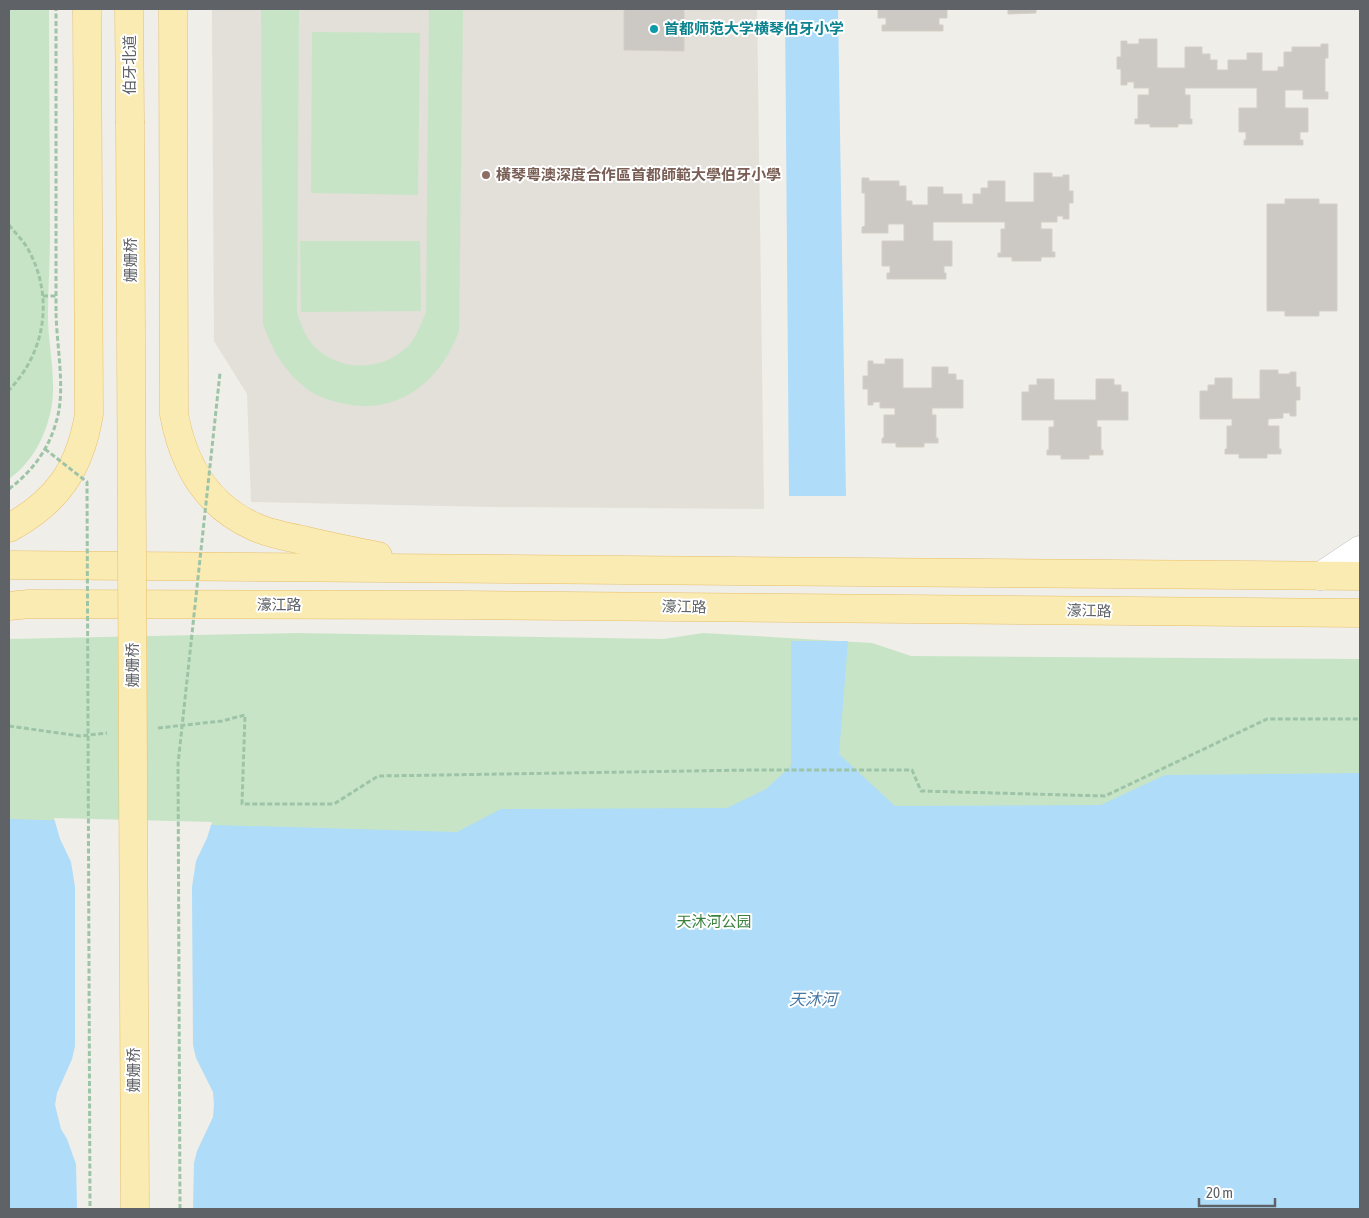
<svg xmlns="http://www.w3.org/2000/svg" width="1369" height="1218" font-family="'Asap Condensed','Noto Sans SC',sans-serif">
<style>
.education{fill:#e3dfd9}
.green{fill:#c7e5c6}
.water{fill:#aedcf9}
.pier{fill:#f0eee8}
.building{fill:#ccc9c4;stroke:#d4cfc6}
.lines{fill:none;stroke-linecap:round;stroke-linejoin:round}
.minor-casing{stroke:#b5b8bb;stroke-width:29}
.major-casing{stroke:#e8bf68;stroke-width:29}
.path{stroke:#9ec4a8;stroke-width:3;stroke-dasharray:5 2.5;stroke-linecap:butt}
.minor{stroke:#fff;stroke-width:28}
.major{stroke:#faebb3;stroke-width:28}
.major-bridge-casing{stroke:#e8bf68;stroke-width:29;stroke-linecap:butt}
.path-bridge{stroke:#9ec4a8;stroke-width:3;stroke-dasharray:5 2.5;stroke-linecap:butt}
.major-bridge{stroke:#faebb3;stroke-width:28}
.culture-dot{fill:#0f9aa8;stroke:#fff;stroke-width:2}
.education-dot{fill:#8d6e63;stroke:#fff;stroke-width:2}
.labels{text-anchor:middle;stroke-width:4;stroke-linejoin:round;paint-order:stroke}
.culture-label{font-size:15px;font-weight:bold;fill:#0d838f;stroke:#fff;text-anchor:start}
.street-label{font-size:15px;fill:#5f6367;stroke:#fff}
.education-label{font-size:15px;font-weight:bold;fill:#785e54;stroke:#fff;text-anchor:start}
.park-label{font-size:15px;fill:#3b813c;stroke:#fff}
.water-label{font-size:16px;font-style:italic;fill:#4778a2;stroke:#fff}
</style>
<rect width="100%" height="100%" fill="#f0eee8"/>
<!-- education -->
<path class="education" d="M212,9H757L764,509L493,507L251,502L247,394L214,341Z"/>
<!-- green -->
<g class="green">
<path d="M9,9H49C49,85 50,160 50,236C50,263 48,289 48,316C48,348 58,382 50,414C44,440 30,464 9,479Z"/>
<path d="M261,9H299L297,312C301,325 306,340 317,349C344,374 391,370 413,340C419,331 422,321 426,312L429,9H463L459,331C441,380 400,415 346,404C330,401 313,396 301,384C282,368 271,347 263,324Z"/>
<path d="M312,32L420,33L418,195L311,193Z"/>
<path d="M300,241H420L421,311L301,312Z"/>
<path d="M297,633L664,639L703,633L872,643L911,656L1360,659V1209H9V639Z"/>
</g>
<!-- water -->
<g class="water">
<path d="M785,9H838L846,496H789Z"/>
<path d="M791,641H848L839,754L895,806L1101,805L1165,775L1360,773V1209H9V819L457,832L501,809L727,808L766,789L791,766Z"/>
</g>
<!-- pier -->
<path class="pier" d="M54,818L212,822L207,838L196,861L192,887L193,1045L196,1058L213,1092L214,1105L213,1117L197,1151L194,1163L193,1209H77L76,1164L67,1139L61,1129L55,1105L57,1093L72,1059L75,1046V887L71,862L60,839Z"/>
<!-- building -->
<g class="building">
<path d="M624,9H684V51L624,50Z"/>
<path d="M878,9H947V18H939V25H943V31H882V25H886V18H878Z"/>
<path d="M994,9H1050H1036V13L1008,14V9Z"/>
<path d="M1139,39H1157V68H1185V47H1202V54H1210V60H1217V70H1228V60H1247V53H1262V71H1278V67H1284V52H1292V47H1321V44H1328V58H1325V92H1328V99H1303V90H1285V108H1308V132H1300V140H1303V145H1244V140H1246V132H1239V108H1257V88H1185V95H1190V119H1192V124H1178V127H1150V124H1135V119H1138V95H1149V88H1134V82H1127V85H1121V69H1117V57H1121V41H1127V44H1139Z"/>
<path d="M1034,173H1052V177H1063V175H1069V191H1073V203H1069V219H1063V216H1057V222H1041V229H1052V252H1055V257H1041V261H1012V257H998V253H1001V229H1005V222H933V241H952V266H944V273H946V279H887V273H890V266H882V241H904V224H888V233H862V227L865,226V193H862V178H869V181H899V186H906V201H912V205H928V187H943V194H962V204H973V194H981V188H988V181H1005V202H1034Z"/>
<path d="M1285,199H1319V204H1337V311H1319V316H1285V311H1267V204H1285Z"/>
<path d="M885,359H903V388H932V367H948V374H956V380H963V408H932V415H936V438H938V443H924V447H896V443H882V438H884V415H895V408H880V402H873V405H868V389H863V376H868V361H873V364H885Z"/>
<path d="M1260,370H1278V374H1290V372H1296V387H1300V400H1296V416H1290V413H1283V418L1268,419V426H1279V449H1281V454H1267V458H1239V454H1225V449H1227V426H1232V419H1200V391H1208V385H1215V378H1232V399H1260Z"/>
<path d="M1037,379H1054V400H1096V379H1114V385H1121V392H1128V420H1097V427H1101V450H1103V455H1089V459H1061V455H1047V450H1049V427H1054V420H1022V392H1029V385H1037Z"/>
</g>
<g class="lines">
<!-- minor casing -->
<g class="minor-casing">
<path id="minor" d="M1321,576L1360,550"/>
</g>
<!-- major casing -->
<g class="major-casing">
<g id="major">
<path d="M129,9L130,121"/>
<path d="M173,9L174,414C183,464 207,506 255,527C270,534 287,537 303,540C328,546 353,551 378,556"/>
<path d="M9,528C57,502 80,469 89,414L87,9"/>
<path d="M9,565L1360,576"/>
<path d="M9,606L29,604L464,605L1360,613"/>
</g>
</g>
<!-- path -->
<g class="path">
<path d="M9,225C15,233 23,240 28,249C54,296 46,352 9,390"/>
<path d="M43,296H56"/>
<path d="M9,489C34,470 51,446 58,415C65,384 56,342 56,309C56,209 56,109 56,9"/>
<path d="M9,726L80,736L107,733"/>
<path d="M158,728L222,721L245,715L242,804H334L378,776L752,770H912L921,791L1105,796L1267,719H1360"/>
</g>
<!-- minor -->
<use href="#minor" class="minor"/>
<!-- major -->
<use href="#major" class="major"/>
<!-- major-bridge casing -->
<g class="major-bridge-casing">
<path id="major-bridge" d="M130,121L135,1209"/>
</g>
<!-- path-bridge -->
<g class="path-bridge">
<path d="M45,449L87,482L90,1209"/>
<path d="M180,1209L178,764L220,373"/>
</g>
<!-- major-bridge -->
<use href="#major-bridge" class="major-bridge"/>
</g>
<!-- markers -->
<circle class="culture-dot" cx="654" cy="29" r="5"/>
<circle class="education-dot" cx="486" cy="175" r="5"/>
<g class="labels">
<!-- culture labels -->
<g class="culture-label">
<text x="664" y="34">首都师范大学横琴伯牙小学</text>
</g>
<!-- street labels -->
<g class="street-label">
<text transform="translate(130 65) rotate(-90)" y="5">伯牙北道</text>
<text transform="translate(131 260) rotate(-90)" y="5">姗姗桥</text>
<text x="279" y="610">濠江路</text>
<text transform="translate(684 607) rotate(1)" y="5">濠江路</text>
<text transform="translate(1089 611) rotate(1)" y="5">濠江路</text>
<text transform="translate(133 665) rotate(-90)" y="5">姗姗桥</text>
<text transform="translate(134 1070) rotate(-90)" y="5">姗姗桥</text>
</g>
<!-- education labels -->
<g class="education-label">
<text x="496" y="180">橫琴粵澳深度合作區首都師範大學伯牙小學</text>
</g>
<!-- park labels -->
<g class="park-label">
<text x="714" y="927">天沐河公园</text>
</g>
<!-- water labels -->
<g class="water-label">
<text x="813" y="1005">天沐河</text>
</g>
</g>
<!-- border -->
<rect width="1369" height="1218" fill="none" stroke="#5f6367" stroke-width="20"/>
<!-- scale -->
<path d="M1199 1198v8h76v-8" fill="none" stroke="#5f6367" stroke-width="2.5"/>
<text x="1206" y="1198" font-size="15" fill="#5f6367" stroke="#ffffff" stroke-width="4" paint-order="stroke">20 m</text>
</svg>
